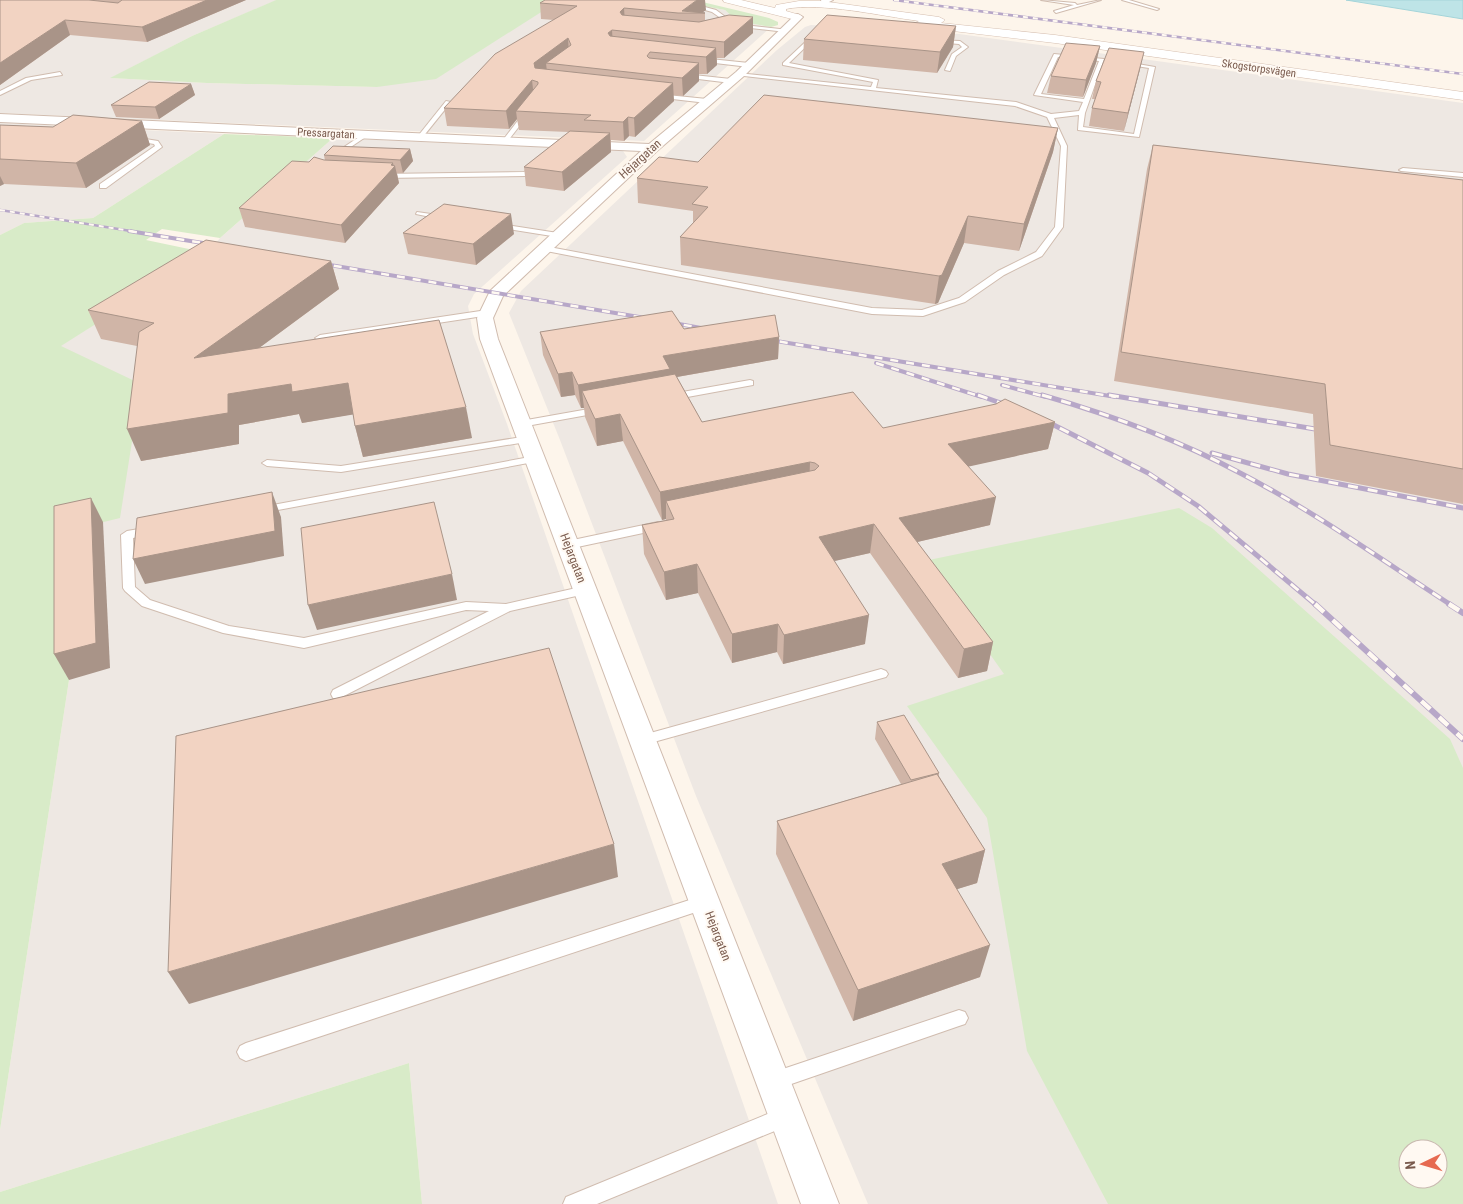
<svg xmlns="http://www.w3.org/2000/svg" width="1463" height="1204" font-family="'Roboto Condensed',sans-serif">
<style>
.industrial{fill:#eee8e3;fill-rule:evenodd}
.green{fill:#d8ebc8;fill-rule:evenodd}
.water{fill:#bee4e7;stroke:#a4d4d9}
.lines{fill:none;stroke-linecap:round;stroke-linejoin:round}
.lane-casing{stroke:#d0bcaf;stroke-width:2}
.street-casing{stroke:#d0bcaf;stroke-width:2}
.secondary-casing{stroke:#d5beaf;stroke-width:1}
.lane{fill:#fff;fill-rule:evenodd}
.street{fill:#fff;fill-rule:evenodd}
.secondary{fill:#fff;fill-rule:evenodd}
.rail-far3-casing{stroke:#b7a7c8;stroke-width:2.5}
.rail-far2-casing{stroke:#b7a7c8;stroke-width:4}
.rail-far1-casing{stroke:#b7a7c8;stroke-width:5}
.rail-casing{stroke:#b7a7c8;stroke-width:6}
.rail-far3{stroke:#fff9f2;stroke-width:2;stroke-dasharray:5;stroke-linecap:butt}
.rail-far2{stroke:#fff9f2;stroke-width:2.5;stroke-dasharray:8;stroke-linecap:butt}
.rail-far1{stroke:#fff9f2;stroke-width:3;stroke-dasharray:10;stroke-linecap:butt}
.rail{stroke:#fff9f2;stroke-width:4.5;stroke-dasharray:12;stroke-linecap:butt}
.wall{fill:#d0b5a7}
.shaded-wall{fill:#a99488}
.building{fill:#f2d3c2;stroke:#a99488}
.labels{text-anchor:middle;stroke-width:4;stroke-linejoin:round;paint-order:stroke}
.far-street-label{font-size:11px;fill:#795a4d;stroke:#fff9f2}
.street-label{font-size:12px;fill:#795a4d;stroke:#fff9f2}
</style>
<rect width="100%" height="100%" fill="#fdf5eb"/>
<!-- industrial -->
<g class="industrial">
<path d="M0,0H277L192,36L111,78L207,83L377,87L560,0H654L682,2L725,10L737,21L771,27L644,141L0,113Z"/>
<path d="M811,25L959,34L1463,103V1204H868L696,796L560,440L509,313L521,291L777,50L805,27ZM1408,1149H1438V1179H1408Z"/>
<path d="M0,123L224,134L93,218L24,223L0,235Z"/>
<path d="M333,138L623,151L627,157L474,294L468,306L473,334L507,424L778,1204H422L409,1063L0,1192V1130L69,680L60,346L208,253L220,238Z"/>
</g>
<!-- green -->
<g class="green">
<path d="M276,0H560L436,79L377,87L207,83L110,78L192,36Z"/>
<path d="M694,0L769,18L778,22V25L771,27L737,21L725,10L682,2Z"/>
<path d="M224,134L333,138L220,238L162,229L146,240L208,253L61,346L141,384L120,518L67,531L69,680L0,1130V235L24,223L93,218Z"/>
<path d="M1179,508L1212,528L1450,739L1463,768V1204H1108L1027,1051L987,818L907,706L1004,674L924,561ZM1408,1149H1438V1179H1408Z"/>
<path d="M409,1063L422,1204H0V1192Z"/>
</g>
<!-- water -->
<path class="water" d="M1346,0H1463V19Z"/>
<g class="lines">
<!-- lane casing -->
<g class="lane-casing">
<g id="lane">
<path d="M1041,0L1075,3L1077,5L1101,0L1056,13L1054,11L1074,5Z"/>
<path d="M1122,0H1129L1159,9L1157,10Z"/>
<path d="M690,3L716,10L735,24L789,30L786,32L732,26L712,12L688,5Z"/>
<path d="M816,32L818,35L789,63L878,80L876,88L1016,102L1051,114L1079,111L1083,102L1034,95L1054,54L1104,59L1085,113L1083,127L1134,134L1149,68L1123,64L1126,62L1155,67L1139,137L1078,130L1079,115L1054,118L1067,146L1063,227L1042,256L1004,275L965,302L923,316L872,314L541,250V246H544L872,308L922,310L959,298L998,271L1036,252L1055,227L1061,146L1047,117L1015,106L735,75L738,73L871,87L873,82L783,65V63ZM1058,57L1099,61L1084,99L1041,94Z"/>
<path d="M936,40L960,41L968,47L956,56L950,71L945,70L952,54L962,47L959,44L936,42Z"/>
<path d="M700,58L749,63L752,65L749,67L698,61Z"/>
<path d="M60,72L62,75L31,80L0,95V91L26,78Z"/>
<path d="M684,74L731,79L734,81L731,83L682,77Z"/>
<path d="M657,94L707,99L710,101L707,103L655,97Z"/>
<path d="M446,101L451,102L422,138H418V136Z"/>
<path d="M526,110L531,111L507,142H503V140Z"/>
<path d="M365,133L370,134L336,157H332V155Z"/>
<path d="M133,137L158,141L162,147L106,188H100V184L155,146L154,144L131,140L130,139Z"/>
<path d="M539,162L542,164L541,165L526,176L382,178L378,176L382,174L524,172Z"/>
<path d="M1403,168L1463,173V177L1401,171L1399,170Z"/>
<path d="M417,212L445,216L449,218L445,220L416,214Z"/>
<path d="M493,223L558,233L562,235L558,237L496,227H493Z"/>
<path d="M487,310L491,313L490,315L320,341L315,338L320,335Z"/>
<path d="M750,380L753,381V385L671,400L666,397L671,394Z"/>
<path d="M600,407L604,408V412L521,427L516,424L521,421Z"/>
<path d="M528,436L533,439L532,441L341,472L267,466L262,463L267,460L341,466Z"/>
<path d="M535,456L539,457L540,459L539,461L262,513L256,510L262,507Z"/>
<path d="M658,522L664,526L662,529L568,549L562,545L568,541Z"/>
<path d="M151,527L155,528L157,531L155,534L133,538L135,587L150,600L229,626L304,638L466,602L506,604L585,586L591,590L585,594L510,611L338,699L333,698L331,694L333,690L489,611L466,610L304,648L223,633L142,606L125,591L123,588L121,535L127,531Z"/>
<path d="M881,669L886,671L888,674L886,677L643,745L638,744L636,740L638,736L643,735Z"/>
<path d="M705,895L711,897L713,902L711,907L705,909L246,1061L240,1058L237,1052L240,1046L246,1043Z"/>
<path d="M959,1010L965,1012L968,1018L965,1024L959,1026L774,1090L767,1088L765,1081L767,1074L774,1072Z"/>
<path d="M787,1106L794,1109L797,1116L794,1123L597,1204H563L566,1197Z"/>
</g>
</g>
<!-- street casing -->
<g class="street-casing">
<g id="street">
<path d="M821,0H833L825,4L822,3Z"/>
<path d="M798,14L803,17L744,76L657,151L503,296L493,318L498,339L839,1204H801L480,339L477,318L490,291L641,151L0,122V114L649,144L736,72L795,15Z"/>
</g>
</g>
<!-- secondary casing -->
<g class="secondary-casing">
<path id="secondary" d="M723,0H741L775,8L776,5L799,1H821L939,17L945,20L941,23L1055,35L1463,92V100L1055,43L919,27L913,24L919,21C881,16 821,2 786,9V11L800,15L802,17L800,19L796,20L724,2Z"/>
</g>
<!-- lane -->
<use href="#lane" class="lane"/>
<!-- street -->
<use href="#street" class="street"/>
<!-- secondary -->
<use href="#secondary" class="secondary"/>
<!-- rail-far3 casing -->
<g class="rail-far3-casing">
<g id="rail-far3">
<path d="M894,0L1463,74"/>
<path d="M0,210L137,232"/>
</g>
</g>
<!-- rail-far2 casing -->
<g class="rail-far2-casing">
<g id="rail-far2">
<path d="M129,231L215,245"/>
<path d="M318,263L651,319"/>
<path d="M668,322L712,330"/>
<path d="M764,339L1116,397"/>
<path d="M876,363L982,397"/>
<path d="M1002,385L1046,397"/>
</g>
</g>
<!-- rail-far1 casing -->
<g class="rail-far1-casing">
<g id="rail-far1">
<path d="M978,395L1012,407"/>
<path d="M1042,395C1111,415 1179,440 1242,474C1315,512 1382,560 1451,605"/>
<path d="M1109,395L1327,431"/>
<path d="M1042,419L1148,473L1198,506L1316,605"/>
<path d="M1212,453L1288,474L1463,508"/>
</g>
</g>
<!-- rail casing -->
<g class="rail-casing">
<g id="rail">
<path d="M1315,604L1463,739"/>
<path d="M1449,604L1463,613"/>
</g>
</g>
<!-- rail-far3 -->
<use href="#rail-far3" class="rail-far3"/>
<!-- rail-far2 -->
<use href="#rail-far2" class="rail-far2"/>
<!-- rail-far1 -->
<use href="#rail-far1" class="rail-far1"/>
<!-- rail -->
<use href="#rail" class="rail"/>
</g>
<!-- wall -->
<g class="wall">
<path d="M0,0H246L147,42L70,35L0,85Z"/>
<path d="M540,3L706,10L702,12L705,13V20L753,17V33L724,58H717V65L707,74H699V81L683,96L673,95L674,101L635,137L629,136L624,141L611,140V152L564,191L526,186L524,167L569,132L519,130L517,119L509,129L447,126L444,108L554,20L541,19Z"/>
<path d="M956,26L953,47L937,73L803,60L804,39Z"/>
<path d="M1100,46L1096,63L1083,97L1047,93L1051,76Z"/>
<path d="M1140,69L1124,131L1089,126L1092,108L1095,99H1092L1096,81Z"/>
<path d="M191,84L195,95L159,119L116,117L111,105Z"/>
<path d="M142,121L150,145L86,188L4,184L0,186V125L53,127Z"/>
<path d="M1058,128L1053,152L1019,251L964,243L938,303L935,304L681,265L680,237L693,223V211L638,203L637,178L698,162Z"/>
<path d="M1153,145L1463,180V504L1316,476L1313,414L1114,381L1147,169Z"/>
<path d="M410,149L413,161L403,173H397L399,183L345,243L245,227L239,208L309,162L325,161L324,155Z"/>
<path d="M403,233L514,234L476,265L408,254Z"/>
<path d="M331,261L339,289L259,348L472,438L363,457L355,426L353,414L302,423L299,414L239,425V444L141,461L137,346L101,339L88,310Z"/>
<path d="M684,329L779,337L778,359L677,377L702,422L883,428L1055,422L1048,449L968,466L990,525L917,542L993,642L987,671L958,678L870,553L834,561L865,644L783,664L777,652L732,663L698,593L666,600L644,554L642,525L666,520V519L662,520L623,441L597,446L585,417L584,408H581L575,395L561,397L543,355L540,332Z"/>
<path d="M877,722L939,773V776L985,850L977,883L957,889L980,977L853,1021L776,854L777,821L901,784L875,739Z"/>
</g>
<!-- shaded-wall -->
<g class="shaded-wall">
<path d="M207,0H246L147,42L142,27Z"/>
<path d="M697,0H705L706,10L702,13L682,11Z"/>
<path d="M624,8L625,24L620,12Z"/>
<path d="M753,17V33L724,58V42Z"/>
<path d="M65,20L70,35L0,85V63Z"/>
<path d="M956,26L953,47L937,73L940,52Z"/>
<path d="M612,30L613,46L608,33Z"/>
<path d="M568,38L569,55L546,63L547,72L536,81L534,63Z"/>
<path d="M1100,46L1096,63L1083,97L1086,80Z"/>
<path d="M716,48L717,65L707,74L706,57Z"/>
<path d="M1144,52L1140,69L1124,131L1128,113Z"/>
<path d="M699,63V81L683,96L682,78Z"/>
<path d="M532,80L534,98L516,111L517,119L509,129L506,111Z"/>
<path d="M673,83L674,101L635,137L634,118Z"/>
<path d="M191,84L195,95L159,119L155,107Z"/>
<path d="M628,117L629,136L624,141L623,122Z"/>
<path d="M142,121L150,145L86,188L76,163Z"/>
<path d="M1058,128L1053,152L1019,251L1024,224Z"/>
<path d="M610,133L611,152L564,191L562,172Z"/>
<path d="M410,149L413,161L403,173L400,160Z"/>
<path d="M393,163L394,167L395,166L399,183L345,243L341,225Z"/>
<path d="M0,176L4,184L0,186Z"/>
<path d="M511,214L514,234L476,265L473,244Z"/>
<path d="M968,216L964,243L938,303L935,304L939,276Z"/>
<path d="M331,261L339,289L205,388L194,358Z"/>
<path d="M779,337L778,359L671,378L582,391L584,408H581L578,385L663,356Z"/>
<path d="M572,372L575,395L561,397L558,374Z"/>
<path d="M348,383L356,414L302,423L299,414L239,425V444L141,461L127,429L228,394L291,384Z"/>
<path d="M466,407L472,438L363,457L355,426Z"/>
<path d="M620,414L623,441L597,446L595,419Z"/>
<path d="M1055,422L1048,449L944,472L948,444Z"/>
<path d="M810,462L809,489L666,501V519L662,520L660,492Z"/>
<path d="M272,492L281,517L284,556L145,584L133,559Z"/>
<path d="M996,497L990,525L896,547L899,518Z"/>
<path d="M91,498L103,522L110,668L69,680L54,654Z"/>
<path d="M874,524L870,553L817,565L819,537Z"/>
<path d="M697,564L698,593L666,600L664,572Z"/>
<path d="M452,574L457,600L317,630L308,605Z"/>
<path d="M869,615L865,644L783,664L784,635Z"/>
<path d="M778,624L777,652L732,663V634Z"/>
<path d="M993,642L987,671L958,678L964,649Z"/>
<path d="M614,844L618,877L189,1004L168,972Z"/>
<path d="M985,850L977,883L935,896L942,864Z"/>
<path d="M990,945L980,977L853,1021L858,990Z"/>
</g>
<!-- building -->
<g class="building">
<path d="M0,0H89L118,3L122,0H207L142,27L65,20L0,63Z"/>
<path d="M545,0H697L682,11L705,13H678L624,8L620,12L622,15L699,22L729,15L753,17L724,42L612,30L608,33L610,36L716,48L706,57L650,52L647,56L649,58L699,63L682,78L546,63L571,45L568,38L534,63L535,68L673,83L634,118L628,117L623,122L584,120L591,115L516,111L538,84V82L532,80L506,111L444,108L495,54L577,6L540,3Z"/>
<path d="M827,15L956,26L940,52L804,39Z"/>
<path d="M1066,43L1100,46L1086,80L1051,76Z"/>
<path d="M1109,48L1144,52L1128,113L1092,108L1101,82L1096,81Z"/>
<path d="M149,82L191,84L155,107L111,105Z"/>
<path d="M764,95L1058,128L1024,224L968,216L942,275L939,276L680,237L708,207L692,204L708,187L637,178L659,157L698,162Z"/>
<path d="M73,115L142,121L76,163L0,159V125L53,127Z"/>
<path d="M570,131L610,133L562,172L524,167Z"/>
<path d="M1153,145L1463,180V469L1330,445L1325,384L1121,352Z"/>
<path d="M333,146L410,149L400,160L324,155Z"/>
<path d="M314,157L324,160L393,163L391,165L395,166L341,225L239,208L292,161L309,162Z"/>
<path d="M444,204L511,214L473,244L403,233Z"/>
<path d="M206,240L331,261L194,358L439,320L466,407L355,426L348,383L292,392L291,384L228,394V413L127,429L139,332L154,323L88,310Z"/>
<path d="M672,311L684,329L775,315L779,337L663,356L670,369L578,385L572,372L558,374L540,332Z"/>
<path d="M675,374L702,422L853,392L883,428L996,404L1005,399L1055,422L948,444L996,497L899,518L993,642L964,649L874,524L819,537L869,615L784,635L778,624L732,634L697,564L664,572L642,525L674,519L666,501L815,470L819,466L815,463L810,462L660,492L620,414L595,419L582,391Z"/>
<path d="M272,492L275,531L133,559L137,518Z"/>
<path d="M91,498L96,643L54,654V506Z"/>
<path d="M434,502L452,574L308,605L301,528Z"/>
<path d="M549,648L614,844L168,972L176,736Z"/>
<path d="M904,715L939,773L911,780L877,722Z"/>
<path d="M937,774L985,850L942,864L990,945L858,990L777,821Z"/>
</g>
<g class="labels">
<!-- far-street labels -->
<g class="far-street-label">
<text transform="translate(1259 68) rotate(8)" y="4">Skogstorpsvägen</text>
<text transform="translate(326 133) rotate(3)" y="4">Pressargatan</text>
</g>
<!-- street labels -->
<g class="street-label">
<text transform="translate(640 159) rotate(-42)" y="4">Hejargatan</text>
<text transform="translate(573 558) rotate(69)" y="4">Hejargatan</text>
<text transform="translate(718 936) rotate(69)" y="4">Hejargatan</text>
</g>
</g>
<!-- north arrow -->
<g transform="translate(1423 1164) rotate(265)"><circle r="24" fill="#fff9f2" stroke="#c9b9b0"/>
<path d="M0-4L9 19L0 12L-9 19Z" fill="#e66a51"/>
<text y="-8" font-size="14" font-weight="bold" text-anchor="middle" fill="#795a4d">N</text>
</g>
</svg>
